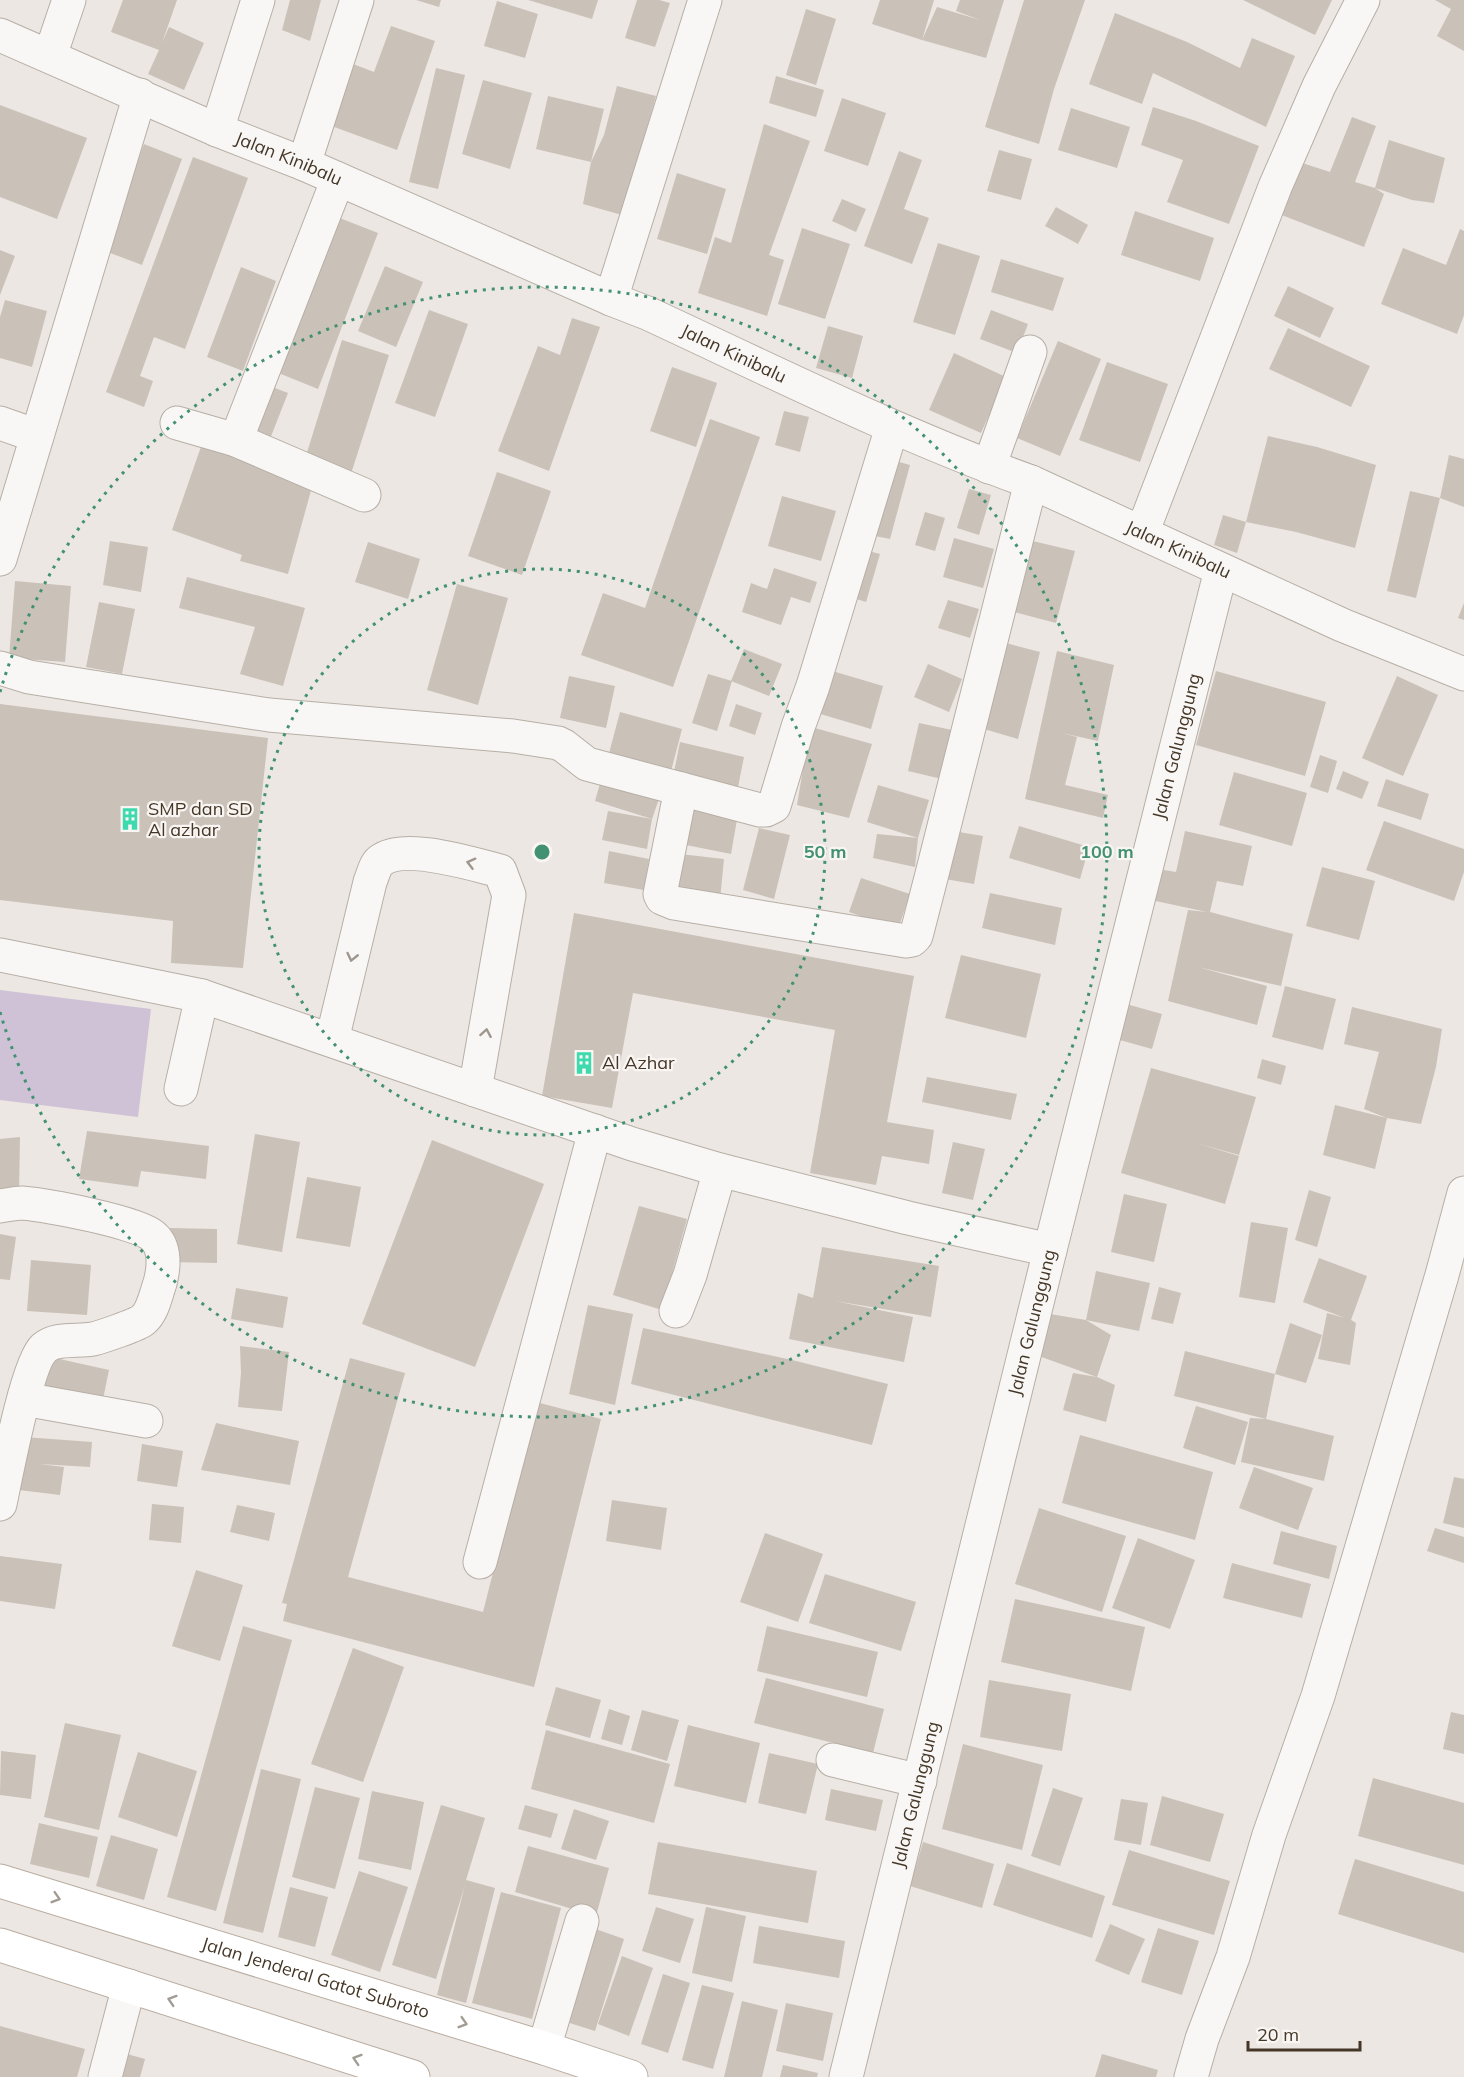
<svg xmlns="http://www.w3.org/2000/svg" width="1464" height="2077" font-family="Mulish,sans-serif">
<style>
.green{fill:#cfc2d6}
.building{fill:#cac1b9}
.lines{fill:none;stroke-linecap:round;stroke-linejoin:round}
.minor-casing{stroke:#b7afa6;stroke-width:35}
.major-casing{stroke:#b9aca0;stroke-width:35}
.minor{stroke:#f9f7f5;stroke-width:33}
.major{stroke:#fff;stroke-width:33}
.oneway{stroke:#9f978e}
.oneway2{stroke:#a29b94}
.ring{fill:none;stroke:#419172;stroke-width:3;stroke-dasharray:3 6}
.labels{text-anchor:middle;stroke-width:4.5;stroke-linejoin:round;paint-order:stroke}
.street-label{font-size:18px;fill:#453728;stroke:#f9f5f2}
.poi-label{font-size:18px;fill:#453728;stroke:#f9f5f2;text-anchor:start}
.centre{fill:#419172;stroke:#f9f5f2;stroke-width:3}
.ring-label{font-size:18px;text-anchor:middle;font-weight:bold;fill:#419172;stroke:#f9f5f2;stroke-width:4.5;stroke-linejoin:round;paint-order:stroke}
</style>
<rect width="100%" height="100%" fill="#ece7e2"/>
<!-- green -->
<path class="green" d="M0,990L151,1009L138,1117L0,1100Z"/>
<!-- building -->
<g class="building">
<path d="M123,0H177L162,43L169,27L204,43L184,90L148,74L159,50L111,32Z"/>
<path d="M290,0H321L310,41L282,30Z"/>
<path d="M416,0H441L439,7Z"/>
<path d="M528,0H598L592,19Z"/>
<path d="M637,0H659L670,3L655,47L625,38Z"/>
<path d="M880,0H934L922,40L937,7L980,20L956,11L960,0H1004L986,58L922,40L872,24Z"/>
<path d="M1024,0H1085L1054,89L1039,144L985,127Z"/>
<path d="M1243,0H1332L1315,35Z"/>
<path d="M1435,0H1464V51L1437,36L1451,9Z"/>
<path d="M497,1L538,14L525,58L484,46Z"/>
<path d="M806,9L836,19L816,85L786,75Z"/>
<path d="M1115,13L1187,42L1240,68L1252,38L1295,56L1266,127L1153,73L1142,104L1089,84Z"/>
<path d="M391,26L435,41L397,150L326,124L348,62L374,72Z"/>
<path d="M436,68L465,75L438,189L409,182Z"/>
<path d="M776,76L824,90L816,117L769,103Z"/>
<path d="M483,80L532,93L510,169L462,154Z"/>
<path d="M617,86L656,96L622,215L583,204L591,162L604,135Z"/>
<path d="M548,96L604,109L591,162L536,149Z"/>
<path d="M842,98L886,113L868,166L824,151Z"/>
<path d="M0,105L87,138L57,219L0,197Z"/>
<path d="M1153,107L1196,121L1259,146L1229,224L1167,202L1183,160L1141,145Z"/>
<path d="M1071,108L1130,127L1117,168L1058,150Z"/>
<path d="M1352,117L1376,126L1355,182L1375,188L1389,140L1445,158L1434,203L1412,200L1375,188L1384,194L1364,247L1279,214L1299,162L1330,172Z"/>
<path d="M764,124L810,141L769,255L784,260L767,316L698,293L715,237L731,243Z"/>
<path d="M144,144L182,159L142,265L105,251Z"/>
<path d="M999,150L1032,159L1021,200L987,191Z"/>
<path d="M899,151L922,160L904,209L929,218L912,264L864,246Z"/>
<path d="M193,157L248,178L185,349L154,337L140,376L153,381L144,407L106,392Z"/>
<path d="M677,173L726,189L707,254L657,239Z"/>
<path d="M842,199L866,209L856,232L832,221Z"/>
<path d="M1056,207L1088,225L1078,244L1045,226Z"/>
<path d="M1135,211L1214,238L1200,281L1121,255Z"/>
<path d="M332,215L378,233L318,389L271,370Z"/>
<path d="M802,228L850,244L825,319L778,304Z"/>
<path d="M1460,229L1464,231V315L1457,334L1381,304L1403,248L1446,265Z"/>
<path d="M938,243L980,256L955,335L913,322Z"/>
<path d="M0,250L15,256L0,295Z"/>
<path d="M1001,259L1064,278L1053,311L991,292Z"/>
<path d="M385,266L423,282L396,347L358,331Z"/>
<path d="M241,267L276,281L243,371L207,357Z"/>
<path d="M1288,286L1334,308L1320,338L1274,316Z"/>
<path d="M5,300L47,311L32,367L0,358V317Z"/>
<path d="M429,310L468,324L435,417L395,403Z"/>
<path d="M991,310L1028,324L1017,353L980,339Z"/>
<path d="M572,318L600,327L549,471L498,451L538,346L560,355Z"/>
<path d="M828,326L863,336L852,378L816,368Z"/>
<path d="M1288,328L1370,366L1351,407L1269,369Z"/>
<path d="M342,340L389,355L350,477L304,462Z"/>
<path d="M1058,341L1101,359L1060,456L1017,438Z"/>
<path d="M954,353L1006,377L981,433L929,410Z"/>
<path d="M1107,362L1168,384L1140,462L1079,440Z"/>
<path d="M672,367L717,383L696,447L650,431Z"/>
<path d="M262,383L288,393L268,444L242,434Z"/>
<path d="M784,411L809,417L800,452L775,445Z"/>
<path d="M710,419L760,437L673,687L581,655L603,593L645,608Z"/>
<path d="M1268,436L1317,447L1376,465L1355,548L1296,532L1246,522Z"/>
<path d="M204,438L315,476L288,574L240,561L242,555L172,530Z"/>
<path d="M1449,455L1464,459V507L1440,498Z"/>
<path d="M885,458L910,465L890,539L865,534Z"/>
<path d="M497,472L551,491L522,575L468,556Z"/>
<path d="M969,489L991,495L979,535L957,528Z"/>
<path d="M1410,491L1440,498L1416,598L1387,591Z"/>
<path d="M782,496L836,511L821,561L768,546Z"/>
<path d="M925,512L945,518L935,551L915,545Z"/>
<path d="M1223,515L1246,522L1237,553L1214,545Z"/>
<path d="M954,538L994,549L983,588L943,577Z"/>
<path d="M1024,539L1075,551L1056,623L1006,610Z"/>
<path d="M110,541L148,547L141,592L103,585Z"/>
<path d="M368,542L420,559L408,599L355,582Z"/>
<path d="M861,549L880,554L866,602L847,596Z"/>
<path d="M774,568L817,582L810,603L791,597L781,625L742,612L751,583L767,589Z"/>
<path d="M187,577L305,608L283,686L240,674L255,627L179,608Z"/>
<path d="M15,581L71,586L65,662L9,658Z"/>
<path d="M457,584L508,598L478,705L427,690Z"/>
<path d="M948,600L979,609L970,638L938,628Z"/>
<path d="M99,602L135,609L122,674L86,667Z"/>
<path d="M1464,603V620L1458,618Z"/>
<path d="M1006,643L1040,652L1018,739L984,729Z"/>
<path d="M744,649L782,664L769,696L731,681Z"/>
<path d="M1057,651L1114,665L1098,741L1062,733L1077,737L1065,785L1108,795L1103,818L1025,799Z"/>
<path d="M928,664L962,679L949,712L914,697Z"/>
<path d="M829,670L883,686L871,729L817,713Z"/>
<path d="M1216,671L1326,702L1305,776L1196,745Z"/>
<path d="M708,674L732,681L717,731L692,723Z"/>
<path d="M569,676L615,686L606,728L560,718Z"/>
<path d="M1397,676L1438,695L1403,776L1362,758Z"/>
<path d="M0,704L268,738L243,968L171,963L173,921L0,900Z"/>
<path d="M736,704L762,713L755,735L729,726Z"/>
<path d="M620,712L682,729L670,775L608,757Z"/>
<path d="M919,723L952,730L942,779L908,771Z"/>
<path d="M815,728L872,744L849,818L797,805L803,769Z"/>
<path d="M680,742L744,757L737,792L673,777Z"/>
<path d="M1320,755L1337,761L1328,793L1310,787Z"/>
<path d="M1343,771L1369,782L1362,799L1336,789Z"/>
<path d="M1234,772L1307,793L1292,846L1219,825Z"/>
<path d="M1386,779L1429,794L1421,820L1377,806Z"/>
<path d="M601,780L659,799L652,819L595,801Z"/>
<path d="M878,785L929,800L918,838L915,867L873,858L877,834L918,838L867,822Z"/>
<path d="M694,806L738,814L731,854L686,845Z"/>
<path d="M608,811L652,819L647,849L602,840Z"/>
<path d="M1384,821L1464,849V872L1454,901L1366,870Z"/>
<path d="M1019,826L1089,847L1080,879L1009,858Z"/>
<path d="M759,828L790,835L774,899L743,890Z"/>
<path d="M947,830L983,836L974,884L939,878Z"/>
<path d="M1185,831L1252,846L1243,886L1217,881L1210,912L1293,934L1281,986L1198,967L1267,986L1257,1025L1168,1001L1188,910L1207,912L1151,900L1158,869L1176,872Z"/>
<path d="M609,851L649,859L644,890L604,883Z"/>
<path d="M671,853L724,859L720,900L667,895Z"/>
<path d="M1322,867L1375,881L1359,940L1306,926Z"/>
<path d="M861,878L910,894L898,929L849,912Z"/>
<path d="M990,893L1062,908L1055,945L982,928Z"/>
<path d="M574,913L914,976L887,1122L934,1130L929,1164L882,1156L876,1185L810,1173L835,1030L633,993L612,1108L542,1096Z"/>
<path d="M961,955L1041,974L1026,1038L945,1018Z"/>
<path d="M1285,986L1336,999L1323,1050L1272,1037Z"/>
<path d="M1119,1002L1162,1014L1152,1049L1109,1037Z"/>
<path d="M1352,1007L1442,1029L1436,1067L1421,1124L1387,1118L1375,1169L1323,1155L1335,1105L1387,1118L1364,1109L1379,1052L1344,1044Z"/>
<path d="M1262,1059L1286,1066L1281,1085L1257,1078Z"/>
<path d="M1151,1068L1256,1097L1239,1155L1196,1143L1239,1156L1225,1204L1121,1173Z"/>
<path d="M927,1077L1017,1094L1011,1120L922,1102Z"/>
<path d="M87,1131L209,1146L206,1179L141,1171L138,1187L79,1179Z"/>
<path d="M255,1134L300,1142L282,1252L237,1244Z"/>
<path d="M20,1137L19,1192L0,1190V1139Z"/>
<path d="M432,1140L544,1184L475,1367L362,1324Z"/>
<path d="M953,1142L985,1149L973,1200L942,1193Z"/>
<path d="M307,1177L361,1187L350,1247L296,1238Z"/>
<path d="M1309,1190L1331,1197L1317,1247L1295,1240Z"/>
<path d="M1124,1194L1167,1204L1154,1262L1111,1252Z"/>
<path d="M639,1206L687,1219L662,1310L613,1295Z"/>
<path d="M1251,1222L1288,1228L1275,1303L1239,1297Z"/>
<path d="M170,1228L217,1229V1263L170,1262Z"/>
<path d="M0,1234L16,1237L10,1280L0,1279Z"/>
<path d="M822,1247L939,1266L931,1317L835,1301L913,1317L904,1362L789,1339L798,1293L813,1298Z"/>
<path d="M1319,1258L1367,1276L1351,1320L1356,1323L1350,1365L1318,1359L1327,1313L1345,1318L1303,1302Z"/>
<path d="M31,1260L91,1265L87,1315L27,1311Z"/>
<path d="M1096,1271L1150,1283L1139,1331L1086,1320Z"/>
<path d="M1159,1287L1181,1293L1173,1324L1151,1319Z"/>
<path d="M236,1288L288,1297L283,1328L231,1319Z"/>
<path d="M588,1305L633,1314L615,1405L569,1394Z"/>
<path d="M1050,1314L1086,1320L1111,1335L1097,1377L1115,1385L1106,1422L1063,1410L1073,1373L1097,1377L1036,1355Z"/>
<path d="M1290,1323L1322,1335L1306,1383L1275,1374Z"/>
<path d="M643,1328L792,1360L888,1384L872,1445L631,1384Z"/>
<path d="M240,1346L289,1352L282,1411L238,1407L241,1373Z"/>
<path d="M1185,1351L1275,1374L1266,1419L1174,1396Z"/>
<path d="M46,1356L109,1370L101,1409L37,1394Z"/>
<path d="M350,1358L405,1373L348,1577L483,1612L536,1402L601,1419L534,1687L283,1621L287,1604L282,1603Z"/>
<path d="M1196,1406L1248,1422L1235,1465L1183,1448Z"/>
<path d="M1250,1418L1266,1419L1334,1436L1324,1481L1241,1462Z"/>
<path d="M216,1423L299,1441L290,1485L201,1470Z"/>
<path d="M1080,1435L1213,1472L1195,1540L1062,1503Z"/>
<path d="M24,1437L92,1442L90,1467L39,1464L64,1467L60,1495L19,1490Z"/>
<path d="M142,1444L183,1451L177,1487L137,1481Z"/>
<path d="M1254,1467L1313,1488L1298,1530L1239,1508Z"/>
<path d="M1454,1477L1464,1479V1528L1443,1523Z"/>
<path d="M612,1500L667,1508L661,1550L606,1541Z"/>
<path d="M152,1504L184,1507L181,1543L149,1540Z"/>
<path d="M237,1505L275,1513L269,1541L230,1532Z"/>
<path d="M1039,1508L1126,1536L1102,1612L1015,1584Z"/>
<path d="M1435,1528L1464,1537V1563L1427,1551Z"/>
<path d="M1281,1531L1337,1546L1329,1579L1273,1564Z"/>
<path d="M765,1533L823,1554L798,1622L740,1602Z"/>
<path d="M1138,1538L1195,1560L1170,1629L1112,1608Z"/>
<path d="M0,1556L62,1564L55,1609L0,1601Z"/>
<path d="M1232,1563L1311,1584L1302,1618L1223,1598Z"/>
<path d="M196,1570L243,1585L220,1661L172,1646Z"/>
<path d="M825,1574L916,1602L901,1651L809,1623Z"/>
<path d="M1015,1599L1145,1627L1131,1691L1001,1662Z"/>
<path d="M243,1626L292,1640L216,1911L167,1897Z"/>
<path d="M767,1626L878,1652L867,1697L757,1671Z"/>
<path d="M353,1648L404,1667L363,1782L311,1764Z"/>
<path d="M766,1678L884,1709L873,1753L754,1723Z"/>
<path d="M989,1680L1071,1694L1062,1751L980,1737Z"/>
<path d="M556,1687L601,1700L590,1738L545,1725Z"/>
<path d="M609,1709L630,1716L622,1745L601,1739Z"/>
<path d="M642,1710L679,1720L667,1761L631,1750Z"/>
<path d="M1451,1712L1464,1715V1754L1443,1749Z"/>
<path d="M65,1723L121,1735L99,1830L44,1817Z"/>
<path d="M688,1725L760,1743L746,1803L674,1786Z"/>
<path d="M546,1730L670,1764L654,1823L531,1789Z"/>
<path d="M963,1744L1043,1765L1022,1850L942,1829Z"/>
<path d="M1,1751L36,1755L31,1799L0,1795Z"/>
<path d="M138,1752L197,1771L177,1837L118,1817Z"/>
<path d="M769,1753L818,1764L806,1814L758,1803Z"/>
<path d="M261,1769L301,1779L263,1933L223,1923Z"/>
<path d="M1373,1778L1464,1803V1865L1358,1836Z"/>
<path d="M315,1787L360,1798L335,1889L292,1877Z"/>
<path d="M1053,1788L1083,1798L1060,1866L1031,1856Z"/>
<path d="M831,1789L883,1800L876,1831L825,1820Z"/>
<path d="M372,1791L424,1802L411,1870L358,1859Z"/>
<path d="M1162,1796L1224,1814L1210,1862L1150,1845Z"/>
<path d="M1121,1799L1148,1803L1141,1845L1114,1840Z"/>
<path d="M441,1805L485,1818L466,1880L495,1888L466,2003L437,1995L465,1885L436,1979L392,1965Z"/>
<path d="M525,1805L558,1814L551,1838L518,1829Z"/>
<path d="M574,1809L609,1821L596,1860L561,1849Z"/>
<path d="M39,1823L98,1837L89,1878L30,1864Z"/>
<path d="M111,1835L158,1849L144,1900L96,1886Z"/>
<path d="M658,1842L817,1871L808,1923L648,1894Z"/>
<path d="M923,1842L994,1864L982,1908L910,1886Z"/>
<path d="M528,1846L609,1868L596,1916L515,1892Z"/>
<path d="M1129,1850L1230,1881L1214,1935L1112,1905Z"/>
<path d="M1355,1859L1464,1892V1953L1338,1914Z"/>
<path d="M1007,1863L1105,1896L1092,1938L993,1905Z"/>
<path d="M359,1871L408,1887L380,1972L331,1955Z"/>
<path d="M290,1887L328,1897L315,1947L278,1937Z"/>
<path d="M501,1892L561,1908L532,2019L472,2003Z"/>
<path d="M656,1907L694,1919L680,1963L642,1951Z"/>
<path d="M706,1907L746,1916L732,1982L692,1973Z"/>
<path d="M1110,1924L1145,1939L1129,1975L1095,1961Z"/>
<path d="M759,1926L845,1941L839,1978L753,1963Z"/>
<path d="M590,1927L624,1939L595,2031L560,2020Z"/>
<path d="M1158,1928L1199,1941L1182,1995L1141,1982Z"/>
<path d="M622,1956L653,1968L629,2036L598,2024Z"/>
<path d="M663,1974L690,1983L668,2053L641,2044Z"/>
<path d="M702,1985L734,1993L713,2069L682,2060Z"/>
<path d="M742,2001L778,2010L762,2077H724Z"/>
<path d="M786,2003L833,2013L823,2061L776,2051Z"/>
<path d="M0,2026L85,2049L77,2077H0Z"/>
<path d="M116,2051L145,2059L140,2077H110Z"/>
<path d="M1102,2054L1158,2070L1156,2077H1095Z"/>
<path d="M783,2065L818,2073L817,2077H780Z"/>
</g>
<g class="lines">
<!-- minor casing -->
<g class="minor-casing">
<g id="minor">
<path id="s1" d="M0,35L217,130L304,164L611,299L647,313C774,372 900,435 1031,482L1342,625L1464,674"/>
<path d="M50,56L69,0"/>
<path d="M217,130L258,0"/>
<path d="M304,164L357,0"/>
<path d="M611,299L705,0"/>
<path d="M0,423L37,436"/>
<path d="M177,423L236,440L364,495"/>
<path d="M236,440L338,179"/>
<path d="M989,467L1030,352"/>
<path d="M1142,533L1275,187L1319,86L1363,0"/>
<path d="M0,559L140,95"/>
<path d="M0,668L29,677L269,715L513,736L558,743L564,746L587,764L760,810H766L774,806L798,727L813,686L892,427"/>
<path d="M681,789L660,894L662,898L674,903L906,941L912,940L916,936L932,874L1031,482"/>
<path d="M0,955L202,996L632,1144L720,1170L908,1218L1050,1250"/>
<path d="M332,1040L370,882C373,875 375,865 380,861C404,842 472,864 500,871L509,895L475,1090"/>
<path d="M181,1089L202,996"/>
<path d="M0,1206C7,1205 15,1203 22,1203C46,1205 138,1222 153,1236C166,1247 164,1268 160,1283C156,1294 153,1312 143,1320C137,1325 101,1337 93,1339C78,1342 56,1337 44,1348C27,1363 6,1476 0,1504"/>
<path d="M676,1311L690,1275L720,1170"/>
<path d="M24,1399L146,1421"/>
<path d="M480,1562L595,1131"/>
<path d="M833,1760L920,1781"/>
<path d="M544,2048L582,1921"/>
<path d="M105,2077L129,1986"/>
<path id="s2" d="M846,2077L1050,1250L1221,570"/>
<path d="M1191,2077L1202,2039L1233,1957L1269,1835L1318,1696L1442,1275L1464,1193"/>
</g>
</g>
<!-- major casing -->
<g class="major-casing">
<g id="major">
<path id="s3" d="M0,1881L544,2048L631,2077"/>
<path d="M0,1945L413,2077"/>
</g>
</g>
<!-- minor -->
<use href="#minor" class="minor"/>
<!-- major -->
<use href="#major" class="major"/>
</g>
<!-- one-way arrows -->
<defs><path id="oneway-chevron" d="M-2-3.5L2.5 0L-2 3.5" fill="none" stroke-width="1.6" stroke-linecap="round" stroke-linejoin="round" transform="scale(1.5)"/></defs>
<g class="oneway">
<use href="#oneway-chevron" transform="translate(471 863) rotate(-165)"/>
<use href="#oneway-chevron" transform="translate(352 957) rotate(103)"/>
<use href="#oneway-chevron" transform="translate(486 1033) rotate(-80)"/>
</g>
<g class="oneway2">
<use href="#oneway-chevron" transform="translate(56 1898) rotate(17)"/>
<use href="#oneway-chevron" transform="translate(172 2000) rotate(-162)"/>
<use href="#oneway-chevron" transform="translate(463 2023) rotate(17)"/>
<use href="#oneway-chevron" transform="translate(357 2059) rotate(-162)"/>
</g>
<!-- distance rings -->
<g class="ring">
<circle cx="542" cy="852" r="283"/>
<path d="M0 692A565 565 0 1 1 0 1012"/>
</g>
<!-- icons -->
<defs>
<g id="building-bare" transform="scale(1.8)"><path d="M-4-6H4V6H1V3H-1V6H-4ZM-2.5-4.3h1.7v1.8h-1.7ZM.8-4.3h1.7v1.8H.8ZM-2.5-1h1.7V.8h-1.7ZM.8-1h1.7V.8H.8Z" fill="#3edaaf" stroke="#f9f5f2" stroke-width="2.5" paint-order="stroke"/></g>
</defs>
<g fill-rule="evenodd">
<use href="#building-bare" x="130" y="819"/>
<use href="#building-bare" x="584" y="1063"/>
</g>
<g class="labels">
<!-- street labels -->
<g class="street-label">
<text dy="6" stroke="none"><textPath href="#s1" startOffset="314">Jalan Kinibalu</textPath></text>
<text dy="6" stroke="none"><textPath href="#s1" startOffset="800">Jalan Kinibalu</textPath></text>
<text dy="6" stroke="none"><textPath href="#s1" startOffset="1286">Jalan Kinibalu</textPath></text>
<text dy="6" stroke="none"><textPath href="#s2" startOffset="1371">Jalan Galunggung</textPath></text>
<text dy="6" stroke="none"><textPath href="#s2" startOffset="777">Jalan Galunggung</textPath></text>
<text dy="6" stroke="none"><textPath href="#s2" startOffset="291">Jalan Galunggung</textPath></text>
<text dy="6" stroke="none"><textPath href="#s3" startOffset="330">Jalan Jenderal Gatot Subroto</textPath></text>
</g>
<!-- poi labels -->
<g class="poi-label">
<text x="148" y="815">SMP dan SD<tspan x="148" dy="21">Al azhar</tspan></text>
<text x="602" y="1069">Al Azhar</text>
</g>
</g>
<circle cx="542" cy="852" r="9" class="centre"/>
<g class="ring-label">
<text x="825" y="858">50 m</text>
<text x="1107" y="858">100 m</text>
</g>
<!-- scale -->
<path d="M1248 2041v9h112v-9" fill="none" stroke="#453728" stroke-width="3"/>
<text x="1257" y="2041" font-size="18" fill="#453728" stroke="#f9f5f2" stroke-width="4.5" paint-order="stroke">20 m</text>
</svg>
